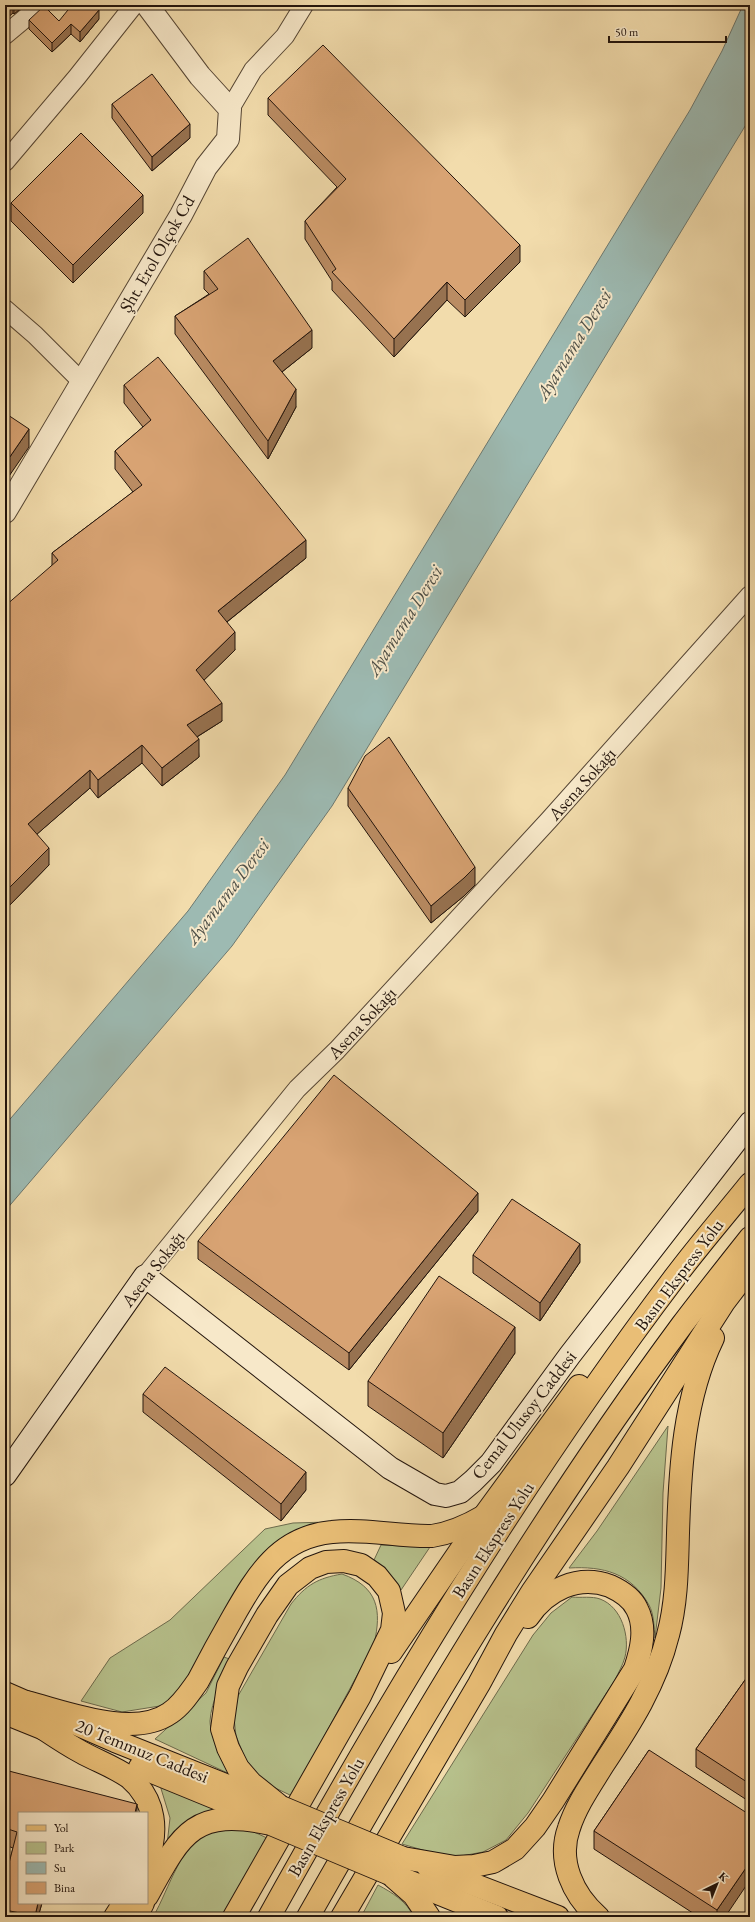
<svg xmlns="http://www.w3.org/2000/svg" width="755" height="1922" font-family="'EB Garamond',serif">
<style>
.green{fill:#b7c18c;stroke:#6c6a4c}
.water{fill:#9dbab2;stroke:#6c7870}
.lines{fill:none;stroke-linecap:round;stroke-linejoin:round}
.minor-casing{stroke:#564634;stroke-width:20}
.tertiary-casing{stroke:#564634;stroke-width:24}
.secondary-casing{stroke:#22140c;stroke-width:24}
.primary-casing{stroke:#22140c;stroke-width:24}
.motorway-casing{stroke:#22140c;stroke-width:24}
.minor{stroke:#f7e8c9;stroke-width:18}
.tertiary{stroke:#f7e8c9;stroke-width:22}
.secondary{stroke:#f7e8c9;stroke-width:22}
.primary{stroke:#e9be76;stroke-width:22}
.motorway{stroke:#e9be76;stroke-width:22}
.primary-bridge-casing{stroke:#22140c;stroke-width:24;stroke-linecap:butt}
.primary-bridge{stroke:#e9be76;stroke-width:22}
.wall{fill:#ba8c63;stroke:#22140c}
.shaded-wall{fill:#977250;stroke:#22140c}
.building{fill:#d8a373;stroke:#22140c}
.labels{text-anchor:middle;stroke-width:4;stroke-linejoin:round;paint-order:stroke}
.street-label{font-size:18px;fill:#22140c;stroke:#f7e8c9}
.water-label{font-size:19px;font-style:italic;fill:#4d4e46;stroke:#f7e8c9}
</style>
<rect width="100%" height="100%" fill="#f2dcac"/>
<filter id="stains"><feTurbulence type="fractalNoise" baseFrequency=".005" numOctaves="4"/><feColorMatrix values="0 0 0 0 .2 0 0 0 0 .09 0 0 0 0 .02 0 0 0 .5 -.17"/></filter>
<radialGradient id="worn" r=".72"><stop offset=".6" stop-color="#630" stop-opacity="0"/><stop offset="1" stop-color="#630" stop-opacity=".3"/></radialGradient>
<!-- green -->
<g class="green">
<path d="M668,1426L663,1493L661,1588L655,1638C654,1627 654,1614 649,1605C631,1573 603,1566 569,1568L597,1531Z"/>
<path d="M327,1522L298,1531L194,1676L166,1705L122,1712L81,1701L110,1658L170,1620L265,1529L293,1523Z"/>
<path d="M381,1545L430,1547L401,1590L382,1566L374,1560Z"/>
<path d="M342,1574C378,1587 382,1610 374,1644L292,1796L267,1784L257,1776L245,1758L236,1736L234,1718L238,1696L291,1604C306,1585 318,1578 342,1574Z"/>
<path d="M572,1597C581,1598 592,1596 600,1599C622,1607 630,1637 625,1657C623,1665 618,1673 615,1680L528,1813L506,1840L483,1852L450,1858L402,1844L533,1635L551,1613Z"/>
<path d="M224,1657L232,1660C224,1677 211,1701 210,1721C210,1738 227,1763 236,1777L155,1739L206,1693Z"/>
<path d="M159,1782L217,1808L191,1821L167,1845L170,1818Z"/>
<path d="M239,1825L267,1838L221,1917H153C170,1888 180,1842 215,1828C222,1825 232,1826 239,1825Z"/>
<path d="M378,1885C393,1893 406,1901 414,1917H361Z"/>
</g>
<!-- water -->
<path class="water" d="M743,5H750V118L332,806L232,946L5,1211V1125L188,911L285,775L690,110L722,51Z"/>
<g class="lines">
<!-- minor casing -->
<g class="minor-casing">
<g id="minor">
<path d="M5,35L41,5"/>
<path d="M230,109L253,70L285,36L304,5"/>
<path d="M5,162L77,77L134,5"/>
<path d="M5,309L35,335L82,382"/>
<path d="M145,1276L297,1089L337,1050L549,820L750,595"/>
</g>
</g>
<!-- tertiary casing -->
<g class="tertiary-casing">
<path id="tertiary" d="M5,512L181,215L206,167L228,139L230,109L200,76L147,5"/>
</g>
<!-- secondary casing -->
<g class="secondary-casing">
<path id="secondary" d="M5,1475L145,1276L390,1468L435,1494L446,1496L460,1492L473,1481L491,1463L570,1355L750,1123"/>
</g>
<!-- primary casing -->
<g class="primary-casing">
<g id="primary">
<path d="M5,1693L115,1741L273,1804"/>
<path d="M5,1713L62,1736"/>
<path d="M140,1767L250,1812L268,1822"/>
<path d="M428,1867L558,1917"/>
<path d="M393,1875L497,1917"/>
</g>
</g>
<!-- motorway casing -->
<g class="motorway-casing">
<g id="motorway">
<path d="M391,1652L484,1516L579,1386"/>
<path d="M26,1702C66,1712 133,1739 170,1713C182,1705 190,1692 198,1681C209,1660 221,1638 233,1617C257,1575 279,1537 332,1532C365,1528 399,1537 432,1536C452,1533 467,1526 484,1516"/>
<path d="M44,1729C56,1737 68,1745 81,1752C97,1761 115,1767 130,1778C156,1800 158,1832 147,1862"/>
<path d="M403,1858L455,1867L474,1866L493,1862L515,1849L535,1827L553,1801L635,1669C641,1651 647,1628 637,1609C632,1598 621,1591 610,1586C578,1574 546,1590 528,1617"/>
<path d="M390,1874L414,1895L429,1917"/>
<path d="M147,1896C181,1834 193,1807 271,1824"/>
<path d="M115,1917L124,1903"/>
<path d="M136,1917L143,1903"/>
<path d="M234,1917L360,1696L392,1630L394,1613L389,1591L377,1576L361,1565L344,1561L326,1562L310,1568L288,1585L267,1615L237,1667L228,1686L222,1729L228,1748L238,1768L251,1783L281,1807"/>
<path d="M269,1917C392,1696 522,1479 675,1277C699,1245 725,1215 750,1184"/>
<path d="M308,1917C423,1714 543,1513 682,1325C704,1296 727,1267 750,1238"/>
<path d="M342,1917L479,1684L506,1634L532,1592L618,1467L724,1302L750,1268"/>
<path d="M598,1917C573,1895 557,1861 569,1828C576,1806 590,1786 603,1765C630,1724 656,1684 668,1635C677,1602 677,1567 678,1533C680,1467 684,1398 713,1338"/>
</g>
</g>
<!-- minor -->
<use href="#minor" class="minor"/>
<!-- tertiary -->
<use href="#tertiary" class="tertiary"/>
<!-- secondary -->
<use href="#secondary" class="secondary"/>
<!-- primary -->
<use href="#primary" class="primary"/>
<!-- motorway -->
<use href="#motorway" class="motorway"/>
<!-- primary-bridge casing -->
<g class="primary-bridge-casing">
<g id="primary-bridge">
<path d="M281,1807L403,1858"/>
<path d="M271,1824L390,1874"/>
</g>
</g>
<!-- primary-bridge -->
<use href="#primary-bridge" class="primary-bridge"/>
</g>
<!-- wall -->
<g class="wall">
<path d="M5,5H25L14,14Z"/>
<path d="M99,19L80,42L71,34L52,52L29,29V20L59,21Z"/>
<path d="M268,98L520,262L465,317L447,300L394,357L332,290V281L305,239V221L337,187L268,115Z"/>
<path d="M112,104L190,138L152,171L112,118Z"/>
<path d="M11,203L143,213L73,283L11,221Z"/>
<path d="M204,271L312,348L282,372L296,407L268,459L175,334V316L209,294L204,289Z"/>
<path d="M124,385L306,558L227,622L235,650L204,680L222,721L197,737L199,757L162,786L142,763L98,798L90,788L37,834L49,865L5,910L52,565V553L133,492L115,469V451L143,427L124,403Z"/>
<path d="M348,788L475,885L464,896L431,923L348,806Z"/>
<path d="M478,1211L349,1370L198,1259V1241Z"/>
<path d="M473,1255L580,1262L540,1321L473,1273Z"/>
<path d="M515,1353L443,1458L368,1406V1381Z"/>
<path d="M143,1394L306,1490L281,1521L143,1412Z"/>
<path d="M750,1673V1802L696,1767V1749Z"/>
<path d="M649,1750L725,1917H699L594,1849V1831Z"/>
<path d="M5,1770L137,1813H19L42,1903L38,1917H5V1879L13,1848L5,1845Z"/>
</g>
<!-- shaded-wall -->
<g class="shaded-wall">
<path d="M11,5H13V13L5,20V11Z"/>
<path d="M14,5H25L14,14Z"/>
<path d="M99,10V19L80,42V32Z"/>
<path d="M71,24V34L52,52V43Z"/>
<path d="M190,124V138L152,171V157Z"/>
<path d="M143,195V213L73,283V265Z"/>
<path d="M520,245V262L465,317V300Z"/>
<path d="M447,282V300L394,357V339Z"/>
<path d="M312,330V348L273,379V361Z"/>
<path d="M296,389V407L268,459V441Z"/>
<path d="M29,429V447L5,482V464Z"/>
<path d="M306,540V558L218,629V611Z"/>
<path d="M235,632V650L196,688V670Z"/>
<path d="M222,703V721L187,743V725Z"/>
<path d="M199,739V757L162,786V768Z"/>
<path d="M142,745V763L98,798V780Z"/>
<path d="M90,770V788L28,842V824Z"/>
<path d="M49,848V865L5,910V892Z"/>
<path d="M475,867V885L464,896L431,923V906Z"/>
<path d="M478,1193V1211L349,1370V1353Z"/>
<path d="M580,1244V1262L540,1321V1303Z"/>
<path d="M515,1327V1353L443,1458V1433Z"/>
<path d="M306,1472V1490L281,1521V1504Z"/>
<path d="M137,1804V1813H135Z"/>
<path d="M750,1862V1880L725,1917H717V1910Z"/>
<path d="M38,1903H42L38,1917H35Z"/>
</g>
<!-- building -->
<g class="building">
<path d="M5,5H11L5,11Z"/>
<path d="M72,5H93L99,10L80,32L71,24L52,43L29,20L44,6L59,21Z"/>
<path d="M323,45L520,245L465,300L447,282L394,339L332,272L336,269L305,221L346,179L268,98Z"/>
<path d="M152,74L190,124L152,157L112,104Z"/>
<path d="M81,133L143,195L73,265L11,203Z"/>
<path d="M248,238L312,330L273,361L296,389L268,441L175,316L218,289L204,271Z"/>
<path d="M158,357L306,540L218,611L235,632L196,670L222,703L187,725L199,739L162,768L142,745L98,780L90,770L28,824L49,848L5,892V606L58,560L52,553L142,485L115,451L151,420L124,385Z"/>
<path d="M5,413L29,429L5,464Z"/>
<path d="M389,737L475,867L464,878L431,906L348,788L365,756Z"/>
<path d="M334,1075L478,1193L349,1353L198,1241Z"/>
<path d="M512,1199L580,1244L540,1303L473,1255Z"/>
<path d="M439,1276L515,1327L443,1433L368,1381Z"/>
<path d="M165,1367L306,1472L281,1504L143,1394Z"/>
<path d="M750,1673V1784L696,1749Z"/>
<path d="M649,1750L750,1815V1862L717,1910L594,1831Z"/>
<path d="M5,1770L137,1804L135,1813H19V1903H38L35,1916L5,1910V1879L17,1832L5,1828Z"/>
</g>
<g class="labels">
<!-- street labels -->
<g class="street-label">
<text transform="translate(157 254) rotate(-60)" y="6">Şht. Erol Olçok Cd</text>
<text transform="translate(582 784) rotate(-48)" y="6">Asena Sokağı</text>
<text transform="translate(362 1023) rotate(-47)" y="6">Asena Sokağı</text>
<text transform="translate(153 1269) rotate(-52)" y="6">Asena Sokağı</text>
<text transform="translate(679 1275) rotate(-53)" y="6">Basın Ekspress Yolu</text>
<text transform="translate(524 1415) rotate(-52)" y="6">Cemal Ulusoy Caddesi</text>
<text transform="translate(493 1540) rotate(-57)" y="6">Basın Ekspress Yolu</text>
<text transform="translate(142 1751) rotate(22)" y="6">20 Temmuz Caddesi</text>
<text transform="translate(326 1817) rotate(-60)" y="6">Basın Ekspress Yolu</text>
</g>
<!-- water labels -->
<g class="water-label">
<text transform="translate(573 344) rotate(-58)" y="7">Ayamama Deresi</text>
<text transform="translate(404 620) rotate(-58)" y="7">Ayamama Deresi</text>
<text transform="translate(227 891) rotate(-53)" y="7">Ayamama Deresi</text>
</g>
</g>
<!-- margin -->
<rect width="755" height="1922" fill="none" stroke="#f2dcac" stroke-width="20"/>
<rect x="6" y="6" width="743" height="1910" fill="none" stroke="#22140c" stroke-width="2"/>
<rect x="10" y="10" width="735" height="1902" fill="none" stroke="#22140c"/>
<!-- legend -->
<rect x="18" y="1812" width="130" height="92" fill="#f7e8c9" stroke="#a2937d"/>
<rect x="26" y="1825" width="20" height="6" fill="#e9be76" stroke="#a2937d"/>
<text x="54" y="1832" font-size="12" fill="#22140c">Yol</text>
<rect x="26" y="1842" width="20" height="12" fill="#b7c18c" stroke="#a2937d"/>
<text x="54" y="1852" font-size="12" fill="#22140c">Park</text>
<rect x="26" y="1862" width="20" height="12" fill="#9dbab2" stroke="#a2937d"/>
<text x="54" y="1872" font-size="12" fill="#22140c">Su</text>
<rect x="26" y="1882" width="20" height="12" fill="#d8a373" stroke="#a2937d"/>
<text x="54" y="1892" font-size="12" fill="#22140c">Bina</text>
<!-- north arrow -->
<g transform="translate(717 1884) rotate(43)" stroke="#f7e8c9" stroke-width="3" paint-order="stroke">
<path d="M0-3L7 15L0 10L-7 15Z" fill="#22140c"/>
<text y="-6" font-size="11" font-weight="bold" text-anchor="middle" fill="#22140c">K</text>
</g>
<!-- scale -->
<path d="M609 36v6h117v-6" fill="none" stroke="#22140c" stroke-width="2"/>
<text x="615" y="36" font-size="12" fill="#22140c" stroke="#f7e8c9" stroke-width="3" paint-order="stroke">50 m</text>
<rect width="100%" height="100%" filter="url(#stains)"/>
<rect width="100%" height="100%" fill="url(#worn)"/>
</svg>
